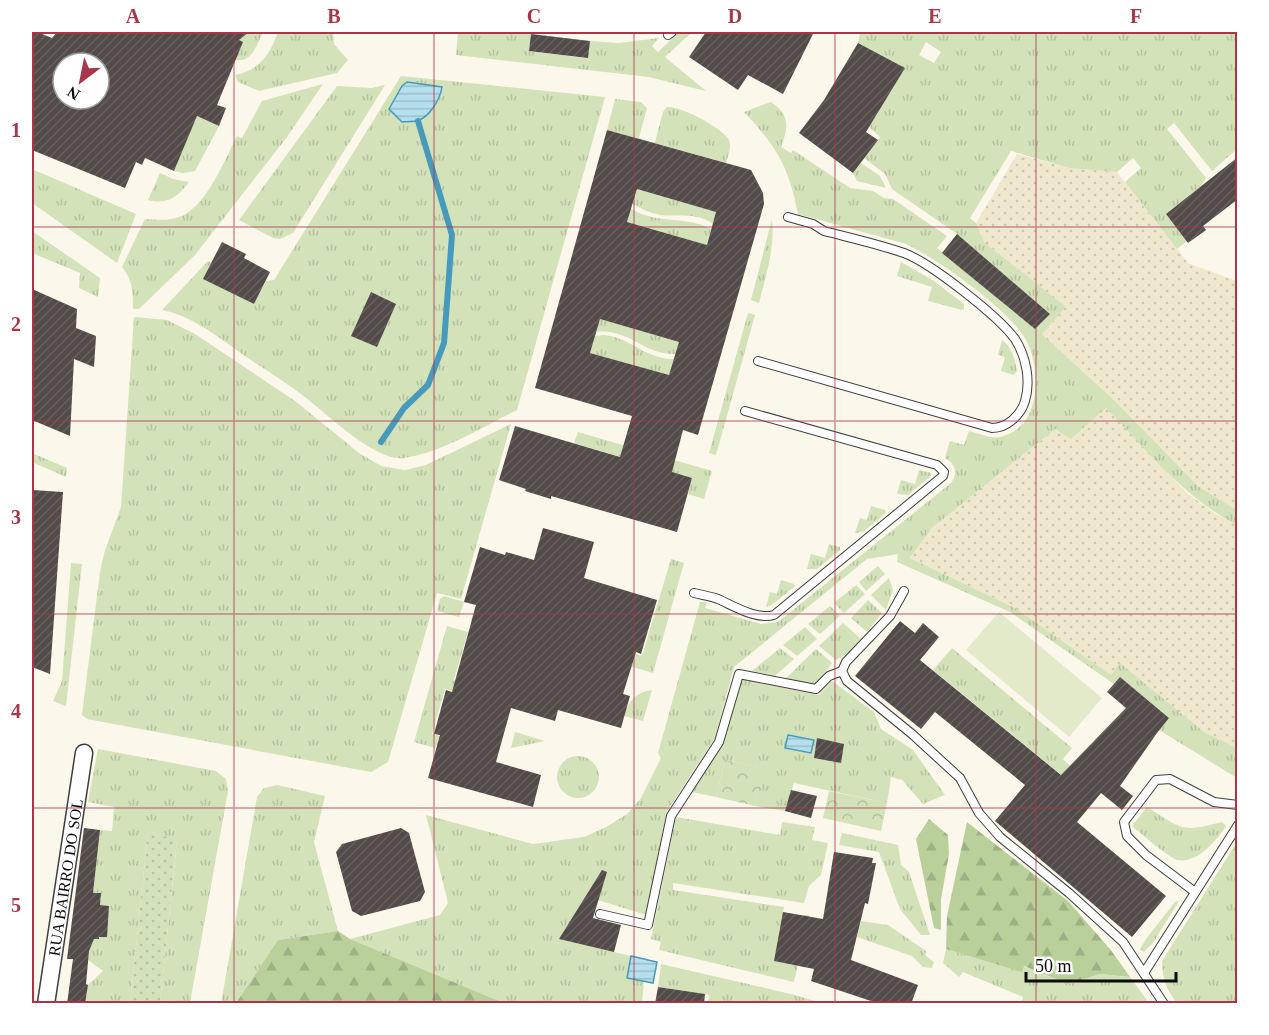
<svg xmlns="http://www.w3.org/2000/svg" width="1269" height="1035" font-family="'Times New Roman',serif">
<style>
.farmland{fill:url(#farmland-dots)}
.grass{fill:url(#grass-tufts);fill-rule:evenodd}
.forest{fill:url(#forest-firs)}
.park{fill:url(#park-crowns)}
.garden{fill:url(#garden-dots)}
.pitch{fill:#e3eaca}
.water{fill:url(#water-rules);stroke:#479abb;stroke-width:1.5}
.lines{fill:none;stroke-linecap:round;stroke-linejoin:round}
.stream{stroke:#479abb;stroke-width:6}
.building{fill:url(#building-hatch);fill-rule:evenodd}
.service-casing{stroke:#3e3e3e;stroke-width:10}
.minor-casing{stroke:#3e3e3e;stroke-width:19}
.service{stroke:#fff;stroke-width:8}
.minor{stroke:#fff;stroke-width:16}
.grid{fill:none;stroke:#a83649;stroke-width:1.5;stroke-opacity:0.55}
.labels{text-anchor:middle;stroke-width:6;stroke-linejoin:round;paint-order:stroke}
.street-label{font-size:16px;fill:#0b0b0b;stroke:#fff}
.neatline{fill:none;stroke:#a83649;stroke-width:2}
.grid-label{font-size:20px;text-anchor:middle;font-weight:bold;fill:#a83649}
</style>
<defs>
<pattern id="farmland-dots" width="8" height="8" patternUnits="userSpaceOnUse" patternTransform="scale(1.5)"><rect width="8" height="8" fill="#efe8cf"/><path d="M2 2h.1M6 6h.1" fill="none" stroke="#ccc6b0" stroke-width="1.8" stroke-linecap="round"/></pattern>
<pattern id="grass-tufts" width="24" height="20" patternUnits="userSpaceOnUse" patternTransform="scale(1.5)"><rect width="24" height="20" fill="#d3e2b9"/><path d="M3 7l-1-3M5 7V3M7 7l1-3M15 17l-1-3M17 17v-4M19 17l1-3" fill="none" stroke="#b4c19e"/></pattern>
<pattern id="forest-firs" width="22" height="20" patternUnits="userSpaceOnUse" patternTransform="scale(1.5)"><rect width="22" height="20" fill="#b9d09b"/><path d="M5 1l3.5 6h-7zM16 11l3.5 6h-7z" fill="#9eb184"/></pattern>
<pattern id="park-crowns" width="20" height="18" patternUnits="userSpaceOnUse" patternTransform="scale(1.5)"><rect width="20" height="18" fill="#d3e2b9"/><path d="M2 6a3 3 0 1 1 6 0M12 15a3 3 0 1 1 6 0" fill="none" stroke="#b4c19e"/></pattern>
<pattern id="garden-dots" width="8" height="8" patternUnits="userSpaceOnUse" patternTransform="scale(1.5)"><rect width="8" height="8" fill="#d3e2b9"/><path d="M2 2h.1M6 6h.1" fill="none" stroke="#b4c19e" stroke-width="1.8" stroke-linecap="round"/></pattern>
<pattern id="water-rules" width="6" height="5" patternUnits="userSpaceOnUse" patternTransform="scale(1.5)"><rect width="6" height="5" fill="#b6dfed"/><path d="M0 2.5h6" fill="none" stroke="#9bbeca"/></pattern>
<pattern id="building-hatch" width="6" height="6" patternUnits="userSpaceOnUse" patternTransform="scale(1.5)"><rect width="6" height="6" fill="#524b49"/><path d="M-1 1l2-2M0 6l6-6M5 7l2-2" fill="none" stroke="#66605f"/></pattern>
</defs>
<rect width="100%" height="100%" fill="#fcf7eb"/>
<!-- farmland -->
<g class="farmland">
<path d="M1017,154L1069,168L1117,172L1188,263L1237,281V510L1199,487L1115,401L1042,334L1065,307L984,242L976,223Z"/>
<path d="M1106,408L1188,494L1216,514L1237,525V748L1204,732L1121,664L1111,675L1015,608L910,558L932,528L1055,429L1072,438Z"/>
</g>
<!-- grass -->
<g class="grass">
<path d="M249,32H263C257,45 251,65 233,59L229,46Z"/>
<path d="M278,32H333L334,44L348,60L337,73L259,91L238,82L235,75C260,70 270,54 278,32Z"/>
<path d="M458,32H515L531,34L529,51L587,58L590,41L619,43L659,38L652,46L658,52L679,32H692L665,57L706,91L649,77L456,55Z"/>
<path d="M860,32H1237V149L1212,171L1174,123L1167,129L1206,178L1201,186L1166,214L1187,241L1177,249L1125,182L1141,168L1133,158L1117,172L1069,168L1011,151L970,218L976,223L984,242L1066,307L1042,334L1115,401L1199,487L1237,510V525C1184,498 1147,450 1106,408L1071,439L1055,429L932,528L910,558L1015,608L1111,675L1120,663L1204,732L1237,748V778L1159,730L1169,718L1120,677L1114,684L1010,612L897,562L898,554L867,559L734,667L715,738L667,811L646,915L598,900L559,939L631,956L628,978L644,981L642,1002L649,1003H504L350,939L440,915L448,903L426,815L533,844L584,837L608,826L627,814L641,798L661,758L658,753L700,602H707L705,608L761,624L778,622L951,483C958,474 956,464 945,458L950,441L964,445L969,431C978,433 990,439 1000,437C1044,428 1042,363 1023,335C1002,305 939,260 906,244L798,214C789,167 777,147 744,112L771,102C791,116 788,127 781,147L791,153L793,150L850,188L873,191L884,198L893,199L947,236L937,248L1035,329L1050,314L957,234L892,189L885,174L864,158L880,137L869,127L905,68L858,43ZM926,42L941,52L934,63L919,55Z"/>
<path d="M401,76L605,97L517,410C483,427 441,453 404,458C375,462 325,412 301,394C283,381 264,369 245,356C219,338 193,316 162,310L208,261L211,263L204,279L254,304L266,281L274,280Z"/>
<path d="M323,84L287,137L195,255L139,309H133C133,292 133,281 122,267L145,219C157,220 171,221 182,216C208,203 224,161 237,136L242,138L262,101Z"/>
<path d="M385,85L293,233L280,239L273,238L239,220L337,86L371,88Z"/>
<path d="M615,99L641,102L647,108L639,138L649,141L636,184L627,181L639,139L607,130Z"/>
<path d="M667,107C681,106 723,128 729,140C732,147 728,156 726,163L662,145L649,188L640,185L652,142H655L663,112Z"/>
<path d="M197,116L219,126L195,171L183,173L174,171Z"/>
<path d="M861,163L880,176L886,188L857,181L853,173Z"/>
<path d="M32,169L136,214L117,263L32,203Z"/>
<path d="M160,173L173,179L189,182C178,197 167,205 148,200Z"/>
<path d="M637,189L716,212L713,224C696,212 680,217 660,215C650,213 642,209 633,204Z"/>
<path d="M631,209C659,225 685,215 711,229L707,245L627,222Z"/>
<path d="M772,219C775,249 766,275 759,303L751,300Z"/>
<path d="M32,231L100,278L98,297L79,288L80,273L32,253Z"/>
<path d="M901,262L934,281L964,304V309L962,310L928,301L932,287L897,276Z"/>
<path d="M748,313L755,315L716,455L709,453Z"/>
<path d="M134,317L167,320L195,334L295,401L359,453L381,466L405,470L426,465L511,424L461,599L437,593L388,762L371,772L87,719L82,715L100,572L105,550L121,507Z"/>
<path d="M600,319L679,342L676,354C645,356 629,328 596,332Z"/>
<path d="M604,335C632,338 647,360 674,359L669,375L590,353L595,336Z"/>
<path d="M1002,340C1012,347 1015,359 1017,371L1014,375L1001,371L1005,357L998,355Z"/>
<path d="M578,432L712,471L704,499L688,494L692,478L574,443Z"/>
<path d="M32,453L67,468L66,477L32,462Z"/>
<path d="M919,470L931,473V476L908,495L897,494L901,480L915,484Z"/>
<path d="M871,506L885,510L886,513L863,532L855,533L860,518L867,520Z"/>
<path d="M829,544L840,547V550L817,569H807L811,554L825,558Z"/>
<path d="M671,559L684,563L653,673L471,620L475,607L642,656Z"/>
<path d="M71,563L82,564L66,706L53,701L62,681Z"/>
<path d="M878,566L885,574L866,591L859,582Z"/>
<path d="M889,578L893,590L886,610L871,595Z"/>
<path d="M781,580L794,584L795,586L772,605L766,607L770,592L777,594Z"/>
<path d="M856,585L865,594L844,613L834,603Z"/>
<path d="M444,596L464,602L459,617L437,611L440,599Z"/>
<path d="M868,600L882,613L867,632L851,618Z"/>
<path d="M830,606L840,616L820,634L808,624Z"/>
<path d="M843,623L861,639L849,652L836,660L819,646Z"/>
<path d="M447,626L468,632L454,680L460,683L457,692L445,689L432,734L444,737L442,747L436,745L435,748L414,742Z"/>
<path d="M805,627L817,639L797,656L783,645Z"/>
<path d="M780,648L794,659L775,676L752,671Z"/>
<path d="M952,648L1072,748L1063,759L1071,767L1063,776L933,670Z"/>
<path d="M816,649L832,663C813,689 815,685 785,679Z"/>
<path d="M741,679L818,695L832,681L874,712L881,729L913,750L945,795L923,804L902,780L891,777L887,803L794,783L785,811L755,806L763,768L725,760L716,797L692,792L723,744Z"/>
<path d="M652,690L643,721L624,716C628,701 636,692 652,690Z"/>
<path d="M515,732L545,741L511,748Z"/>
<path d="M98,749L216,771L226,779L228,791L190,1003H160L177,841L148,832L130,1003L85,1004L88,985L103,971L88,960L90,939H99L109,906L100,905L101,894L93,893L100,830L112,831L114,807L88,802Z"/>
<circle cx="578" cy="777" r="21"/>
<path d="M277,785L325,796L314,842L338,931L278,940L236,1003L221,1004L257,797L264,788Z"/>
<path d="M1147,807C1182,829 1181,833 1222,822L1226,826C1217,840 1197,864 1178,860C1167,857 1142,834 1132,826Z"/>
<path d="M676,817L780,835L782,822L815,827L812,840L828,843L821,875L809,886L804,903L673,883V890L784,907L775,961L794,965L803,915H809L794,982L659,950L661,942L651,939Z"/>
<path d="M842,833L898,845L901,865L909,872L930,935H921L900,909L879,852L839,845Z"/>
<path d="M1237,842V1003H1177C1167,990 1162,979 1162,961Z"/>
<path d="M1179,901L1153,943L1144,952L1140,949L1146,939L1175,902Z"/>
<path d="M861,921L888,925L926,951L925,955L934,962L932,968L923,967L912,956L857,937Z"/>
<path d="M946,949L1022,971L1023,966L1068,984L1100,974L1130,977L1149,1003H1021L1023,997L963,972L959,977L943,963Z"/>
<path d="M661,964L795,995L821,1003H708L709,995L658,987Z"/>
</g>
<!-- forest -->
<g class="forest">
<path d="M929,819L948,835L949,854L941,899V930L934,928L916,839Z"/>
<path d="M967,822L1068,901L1110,949L1130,977L1100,974L1068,984L1024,966L1022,972L946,949L947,916Z"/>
<path d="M338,931L350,939L504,1003H236L278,940Z"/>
</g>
<!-- park -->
<g class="park">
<path d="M725,760L764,768L755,806L716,797Z"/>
<path d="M829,791L887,803L881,831L823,818Z"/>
</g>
<!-- garden -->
<path class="garden" d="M148,832L177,840L160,1003H130Z"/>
<!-- pitch -->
<path class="pitch" d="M999,612L1102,698L1069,737L966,650Z"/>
<!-- water -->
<g class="water">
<path d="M407,82L442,87C440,99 430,117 417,121C413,122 407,121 402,122L389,109L402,86Z"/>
<path d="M788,735L814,740L811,753L785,748Z"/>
<path d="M631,956L657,962L653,983L627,978Z"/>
</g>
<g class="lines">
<!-- stream -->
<path class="stream" d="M381,442L404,408L428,385L444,343L452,235L418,121"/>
</g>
<!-- building -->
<g class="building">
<path d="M32,32H37L52,38L57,32H249L239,40L243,42L217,105L226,108L219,126L197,116L174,171L145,158L142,165L136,162L125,188L32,150ZM63,63H99V99H63Z"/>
<path d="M706,32H814L783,94L748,75L738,90L689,57Z"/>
<path d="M531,34L590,41L588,58L529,51Z"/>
<path d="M858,43L905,68L866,132L878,140L853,173L799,133L824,100Z"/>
<path d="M607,130L751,170L763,193L764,204L698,435L683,430L672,472L692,478L677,532L551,496V499L525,491L526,489L499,480L515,426L620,457L632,416L535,388ZM637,189L716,212L707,245L627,222ZM600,319L679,342L669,375L590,353Z"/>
<path d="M1238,157V199L1203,226L1206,230L1188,243L1166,214Z"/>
<path d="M957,234L1050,314L1035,329L942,253Z"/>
<path d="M222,242L246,254L244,258L270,272L254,304L203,279Z"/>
<path d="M32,289L77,309L76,328L96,336L94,367L74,359L70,436L32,420Z"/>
<path d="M371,292L396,304L377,347L351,336Z"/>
<path d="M32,490L63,492L50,674L32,667Z"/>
<path d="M543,528L594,542L584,578L657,600L641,654L636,652L623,694L630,696L621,728L558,710L555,721L511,708L496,762L541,775L533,807L428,778L440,735L434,734L446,690L452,692L476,605L464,602L480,547L505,555L506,552L534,560Z"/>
<path d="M900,621L915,633L923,623L939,637L920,660L1061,775L1126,708L1107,692L1120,677L1169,718L1157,733L1120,786L1133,796L1122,810L1101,793L1077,822L1166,896L1132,937L995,821L1025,785L935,712L921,729L855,676Z"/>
<path d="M817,738L844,744L841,763L814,758Z"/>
<path d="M791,790L817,796L811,818L785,811Z"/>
<path d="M84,828L100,830L93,893H101L100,905L109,906L107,937H99V939H94L89,951L86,984L88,985L85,1004H67L73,959H67Z"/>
<path d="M401,828L409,833L425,892L420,901L361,916L352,911L336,852L342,844Z"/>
<path d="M834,852L873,858L872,863H876L868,904L865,903L851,960L918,985L911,1004H880L811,981L814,969L774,961L783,912L823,919Z"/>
<path d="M602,870L607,872L593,918L621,925L614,952L559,939Z"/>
<path d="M658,987L705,994L704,1004H655Z"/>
</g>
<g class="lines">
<!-- service casing -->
<g class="service-casing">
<g id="service">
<path d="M668,35L672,32"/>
<path d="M758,361L992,428C1007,428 1021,415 1025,401C1031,381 1026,356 1015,339C998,316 931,263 904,253C878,244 851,238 824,231L813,224L788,217"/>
<path d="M904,591L890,616L846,662L842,671L847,681L912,734L960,778L979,813L1000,837L1069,893L1123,942L1164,1004"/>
<path d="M694,593C702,595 710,596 718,599C734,606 756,620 774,615L943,476L944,472L937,465L745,411"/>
<path d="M1195,892L1146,855L1127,836L1124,822L1156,780L1170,779L1214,802L1238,805"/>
<path d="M600,914L648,925L671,816L719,742L739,674L816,689L829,676L842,671"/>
<path d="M1144,973L1238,825"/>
</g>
</g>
<!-- minor casing -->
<g class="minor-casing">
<g id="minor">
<path id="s1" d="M46,1004L84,753"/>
</g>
</g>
<!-- service -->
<use href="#service" class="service"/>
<!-- minor -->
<use href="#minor" class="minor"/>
</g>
<!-- grid -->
<path class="grid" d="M234,32V1004M434,32V1004M634,32V1004M835,32V1004M1036,32V1004M32,227H1238M32,421H1238M32,614H1238M32,808H1238"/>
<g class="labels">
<!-- street labels -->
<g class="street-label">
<text dy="6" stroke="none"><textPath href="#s1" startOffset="128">RUA BAIRRO DO SOL</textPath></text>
</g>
</g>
<!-- border -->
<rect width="1269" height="1035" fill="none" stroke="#ffffff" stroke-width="66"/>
<!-- north arrow -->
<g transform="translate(81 81) rotate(212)"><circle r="28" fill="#ffffff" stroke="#9d9d9d" stroke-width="1.5"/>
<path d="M0-4.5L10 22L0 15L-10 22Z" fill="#a83649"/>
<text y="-9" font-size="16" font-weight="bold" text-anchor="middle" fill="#0b0b0b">N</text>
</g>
<!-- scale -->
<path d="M1026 972v9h150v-9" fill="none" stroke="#0b0b0b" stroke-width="3"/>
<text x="1035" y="972" font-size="18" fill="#0b0b0b" stroke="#ffffff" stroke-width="4.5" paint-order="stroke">50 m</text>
<rect x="33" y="33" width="1203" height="969" class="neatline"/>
<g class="grid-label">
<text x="133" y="23">A</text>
<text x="334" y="23">B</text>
<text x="534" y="23">C</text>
<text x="735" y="23">D</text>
<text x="935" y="23">E</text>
<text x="1136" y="23">F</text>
<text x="16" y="137">1</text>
<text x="16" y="331">2</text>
<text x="16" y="524">3</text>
<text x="16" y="718">4</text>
<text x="16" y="912">5</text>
</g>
</svg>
